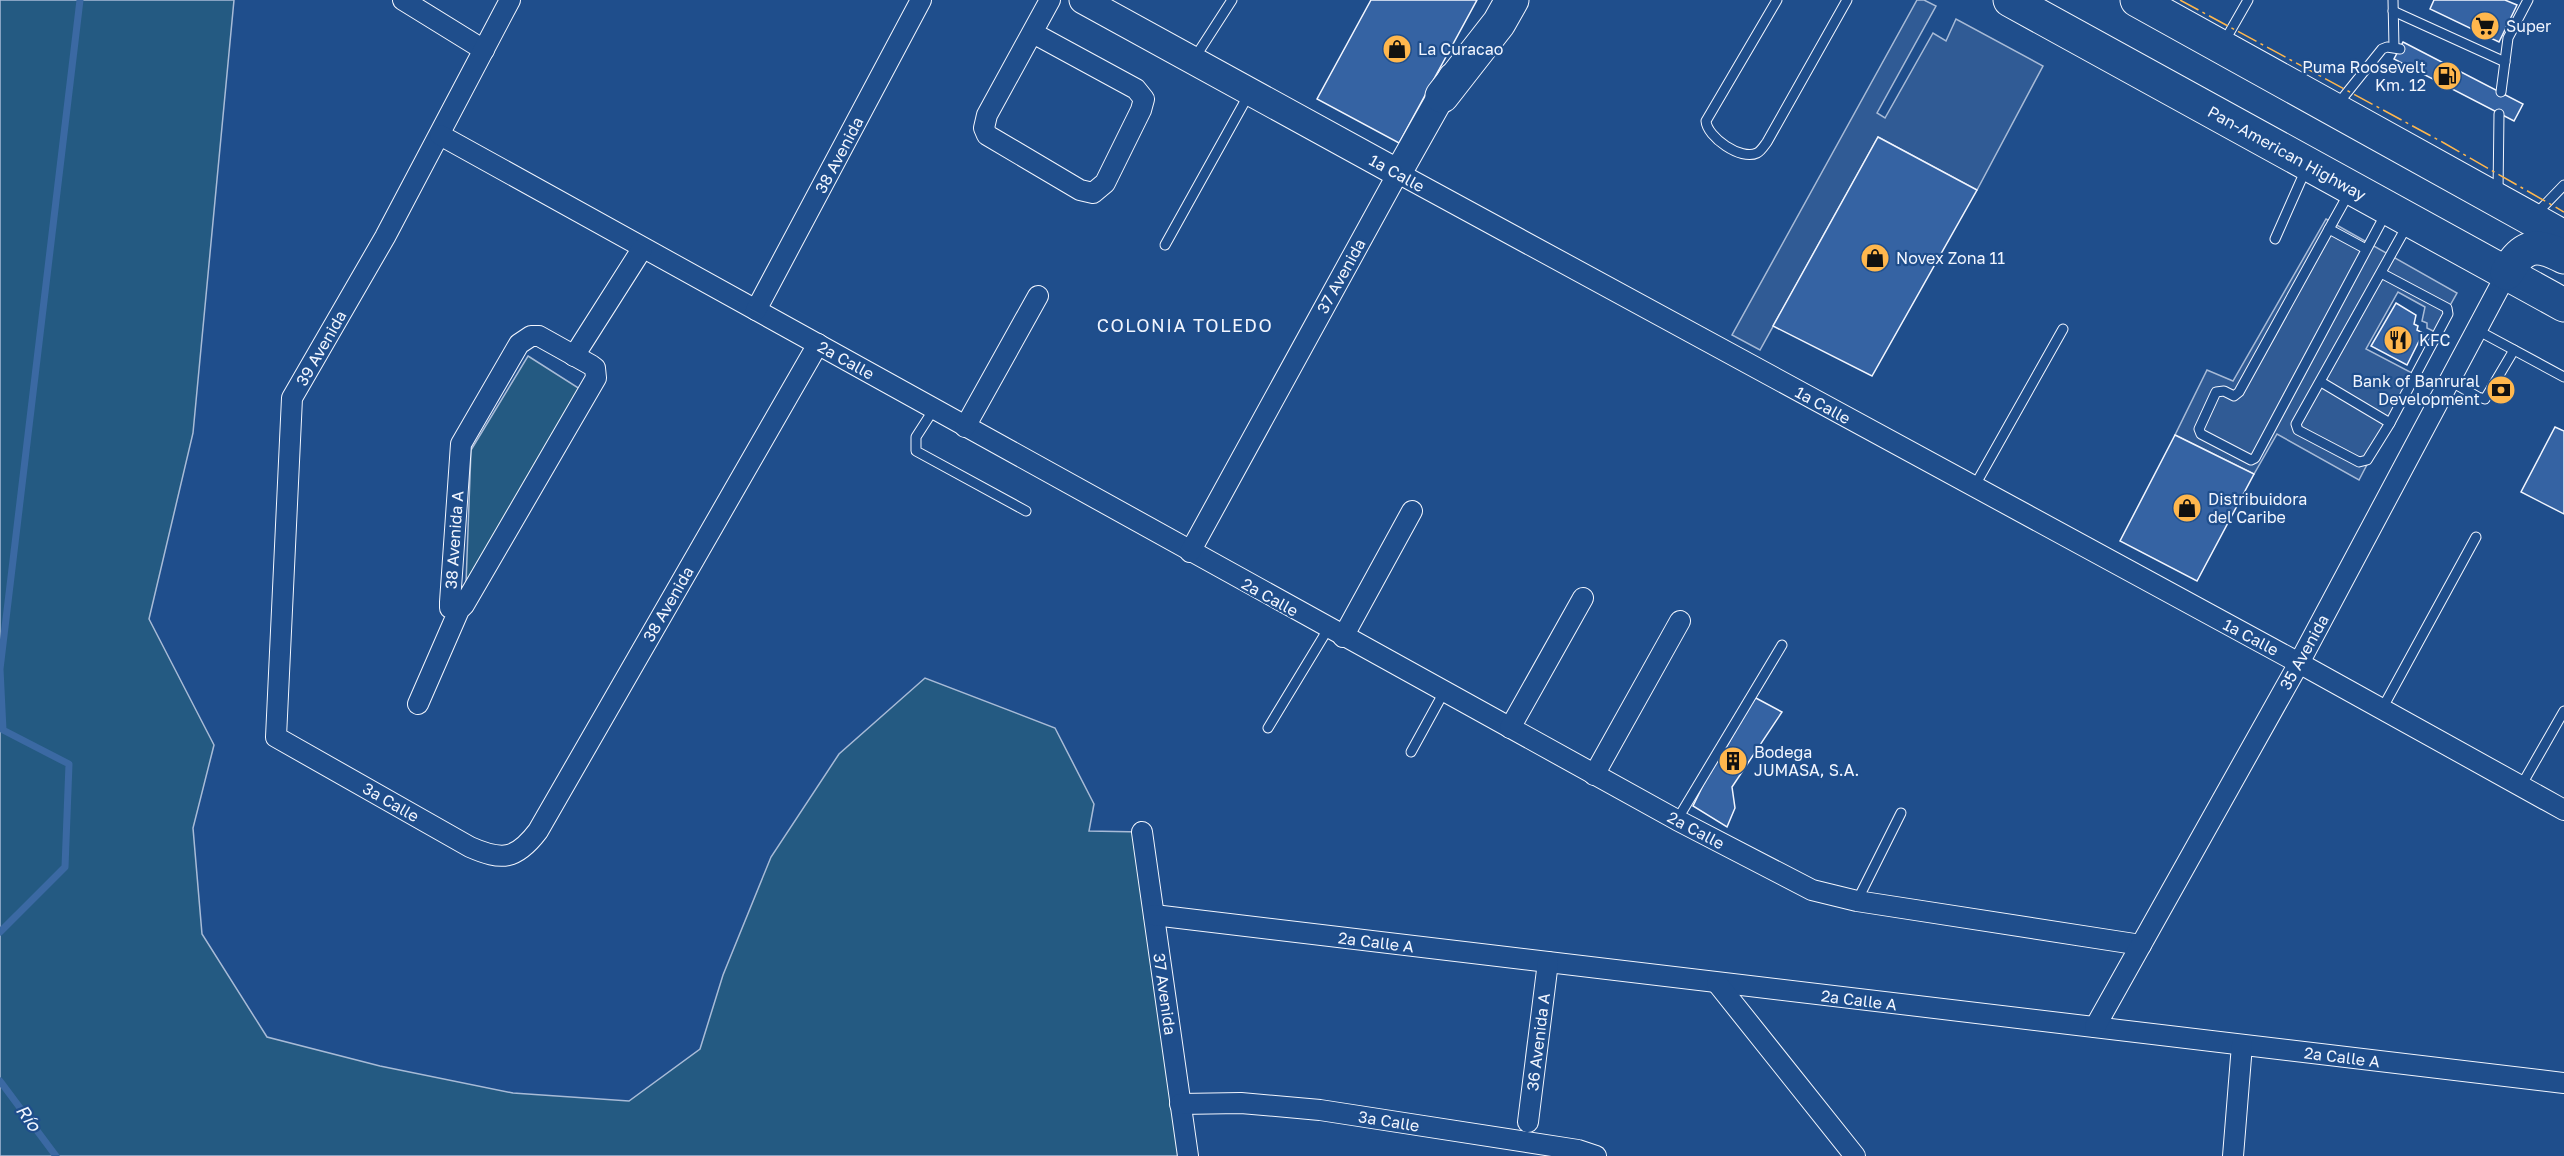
<svg xmlns="http://www.w3.org/2000/svg" width="2564" height="1156" font-family="'Golos Text',sans-serif">
<style>
.green{fill:#245a82;stroke:#a8bbd7;stroke-width:1.5}
.parking{fill:#305b95;stroke:#a8bbd7;stroke-width:1.5}
.lines{fill:none;stroke-linecap:round;stroke-linejoin:round}
.stream{stroke:#3b69a3;stroke-width:7}
.building{fill:#3563a3;stroke:#f2f6ff;stroke-width:1.5}
.lane-casing{stroke:#f2f6ff;stroke-width:11}
.street-casing{stroke:#f2f6ff;stroke-width:22}
.secondary-casing{stroke:#f2f6ff;stroke-width:29}
.highway-casing{stroke:#f2f6ff;stroke-width:35}
.lane{stroke:#1f4e8c;stroke-width:9}
.street{stroke:#1f4e8c;stroke-width:20}
.secondary{stroke:#1f4e8c;stroke-width:27}
.highway{stroke:#1f4e8c;stroke-width:33}
.power{stroke:#ffb74d;stroke-width:1.5;stroke-dasharray:21 4.5 3 4.5;stroke-linecap:butt}
.labels{text-anchor:middle;stroke-width:4.5;stroke-linejoin:round;paint-order:stroke}
.poi-label{font-size:16px;fill:#f2f6ff;stroke:#1f4e8c;text-anchor:start}
.street-label{font-size:16px;fill:#f2f6ff;stroke:#1f4e8c}
.neighbourhood-label{font-size:18px;letter-spacing:1.5px;fill:#f2f6ff;stroke:#1f4e8c}
.water-label{font-size:18px;font-style:italic;fill:#f2f6ff;stroke:#1f4e8c}
</style>
<rect width="100%" height="100%" fill="#1f4e8c"/>
<!-- green -->
<g class="green">
<path d="M0,0H234L193,433L149,619L214,745L193,828L202,934L267,1037L380,1066L513,1093L629,1101L700,1049L723,975L771,857L839,754L925,678L1055,728L1094,804L1089,831L1142,832L1188,1156H0Z"/>
<path d="M528,356L580,389L466,584L471,450Z"/>
</g>
<!-- parking -->
<g class="parking">
<path d="M1917,0H1924L1936,6L1877,113L1885,118L1933,33L1946,41L1956,19L2043,66L1977,190L1878,137L1760,350L1732,335Z"/>
<path d="M2326,219L2457,293L2435,332L2427,328V323L2422,321L2425,307L2398,292L2366,349L2414,374L2359,480L2277,434L2254,474L2175,435L2207,370L2233,381Z"/>
</g>
<g class="lines">
<!-- stream -->
<g class="stream">
<path d="M0,932L65,867L69,764L3,730L0,669L80,0"/>
<path d="M0,1081L56,1156"/>
</g>
</g>
<!-- building -->
<g class="building">
<path d="M1371,0H1477L1399,143L1317,99Z"/>
<path d="M2434,0H2505L2517,5L2499,42L2430,9Z"/>
<path d="M2403,42L2523,104L2514,121L2394,59Z"/>
<path d="M1878,137L1977,190L1872,376L1773,326Z"/>
<path d="M2396,303L2416,315L2414,324L2418,326L2417,330L2423,333L2407,365L2371,346Z"/>
<path d="M2555,427L2564,431V514L2521,492Z"/>
<path d="M2175,435L2254,474L2197,581L2120,541Z"/>
<path d="M1754,697L1782,712L1732,787L1735,808L1727,827L1693,806L1707,777L1728,744Z"/>
</g>
<g class="lines">
<!-- lane casing -->
<g class="lane-casing">
<g id="lane">
<path d="M1777,0L1706,121C1707,137 1741,161 1757,153C1761,151 1764,146 1767,142L1847,0"/>
<path d="M2393,0L2394,47"/>
<path d="M2393,11L2505,62"/>
<path d="M2224,42L2248,0"/>
<path d="M1194,59L1232,0"/>
<path d="M2501,92L2508,38L2528,0"/>
<path d="M2337,105L2382,49L2387,47L2400,49"/>
<path d="M2498,192L2499,114"/>
<path d="M2535,215L2564,185"/>
<path d="M2329,229L2349,193"/>
<path d="M2275,239L2306,169"/>
<path d="M1165,245L1249,94"/>
<path d="M2366,249L2329,229L2239,392L2234,396L2224,391L2216,392L2199,429L2201,434L2251,460L2255,458L2386,213"/>
<path d="M2381,273L2447,308L2448,314L2390,423L2367,460L2359,462L2298,430L2296,424L2408,224"/>
<path d="M2477,330L2564,377"/>
<path d="M2450,381L2478,397L2485,399L2514,350"/>
<path d="M2321,382L2390,423"/>
<path d="M934,409L916,437V451L1026,511"/>
<path d="M1974,487L2063,329"/>
<path d="M2382,709L2476,537"/>
<path d="M1268,728L1328,629"/>
<path d="M1411,752L1444,692"/>
<path d="M2521,786L2564,711"/>
<path d="M1677,820L1782,645"/>
<path d="M1857,901L1901,813"/>
</g>
</g>
<!-- street casing -->
<g class="street-casing">
<g id="street">
<path d="M403,0L484,50"/>
<path d="M510,0L385,237L292,398L276,737L470,847C502,861 516,860 538,831L818,344"/>
<path d="M1033,33L1136,89L1144,99L1141,110L1105,183L1093,193L1080,190L987,135L984,128L987,115L1050,0"/>
<path d="M440,135L1677,820L1812,890L1857,901L2141,945"/>
<path d="M756,310L921,0"/>
<path d="M574,356L642,249"/>
<path d="M965,427L1038,296"/>
<path d="M1190,552L1398,173L2299,663L2564,810"/>
<path d="M1343,637L1412,511"/>
<path d="M418,704L459,610L464,605L596,378L595,368L591,365L539,336H531L519,344L461,444L450,602V608L459,610"/>
<path d="M1510,728L1583,598"/>
<path d="M1594,775L1680,621"/>
<path d="M1142,832L1188,1156"/>
<path d="M1154,915L2564,1083"/>
<path d="M1717,983L1855,1156"/>
<path d="M2095,1027L2299,663L2507,273"/>
<path d="M1180,1104L1241,1103L1320,1110L1578,1150L1596,1156"/>
<path d="M1528,1122L1548,962"/>
<path d="M2233,1156L2242,1045"/>
</g>
</g>
<!-- secondary casing -->
<g class="secondary-casing">
<path id="secondary" d="M1083,0L1398,173L1452,77"/>
</g>
<!-- highway casing -->
<g class="highway-casing">
<g id="highway">
<path d="M2010,0L2564,305"/>
<path d="M2137,0L2564,237"/>
<path d="M1442,96L1499,23L1512,0"/>
<path d="M2507,273C2522,245 2536,242 2564,257"/>
</g>
</g>
<!-- lane -->
<use href="#lane" class="lane"/>
<!-- street -->
<use href="#street" class="street"/>
<!-- secondary -->
<use href="#secondary" class="secondary"/>
<!-- highway -->
<use href="#highway" class="highway"/>
<!-- power -->
<path class="power" d="M2180,0L2444,143L2564,212"/>
</g>
<!-- icons -->
<defs>
<g id="supermarket-disc" transform="scale(1.5)"><circle r="9.5" fill="#ffb74d" stroke="#1f4e8c"/><path d="M-6-5.5h2.5l.6 2H6L4.5 2H-2.5L-4.4-4H-6ZM-1.5 3.2a1.3 1.3 0 1 0 .1 0ZM3 3.2a1.3 1.3 0 1 0 .1 0Z" fill="#111"/></g>
<g id="shop-disc" transform="scale(1.5)"><circle r="9.5" fill="#ffb74d" stroke="#1f4e8c"/><path d="M-5-2.5h2.3a2.7 3.5 0 0 1 5.4 0H5L5.5 6h-11ZM-1.5-2.5h3a1.5 2.3 0 0 0-3 0Z" fill="#111"/></g>
<g id="fuel-disc" transform="scale(1.5)"><circle r="9.5" fill="#ffb74d" stroke="#1f4e8c"/><path d="M-5.5-6h7V0h2V4h1.3V-2.5L3-4.5l.8-.8L6-3V5H2.5V1h-1V6h-7ZM-4.2-4.7v3.2H.2V-4.7Z" fill="#111"/></g>
<g id="restaurant-disc" transform="scale(1.5)"><circle r="9.5" fill="#ffb74d" stroke="#1f4e8c"/><path d="M-5-6h1v4h1v-4h1v4h1v-4h1v5L-1.5 .5V6h-2V.5L-5-1ZM5-6V6H3V1.5H1.5Q1.5-4 5-6Z" fill="#111"/></g>
<g id="bank-disc" transform="scale(1.5)"><circle r="9.5" fill="#ffb74d" stroke="#1f4e8c"/><path d="M-6-4H6V4H-6ZM0-2.3a2.3 2.3 0 1 0 0 4.6a2.3 2.3 0 1 0 0-4.6Z" fill="#111"/></g>
<g id="building-disc" transform="scale(1.5)"><circle r="9.5" fill="#ffb74d" stroke="#1f4e8c"/><path d="M-4-6H4V6H1V3H-1V6H-4ZM-2.5-4.3h1.7v1.8h-1.7ZM.8-4.3h1.7v1.8H.8ZM-2.5-1h1.7V.8h-1.7ZM.8-1h1.7V.8H.8Z" fill="#111"/></g>
</defs>
<g fill-rule="evenodd">
<use href="#supermarket-disc" x="2485" y="26"/>
<use href="#shop-disc" x="1397" y="49"/>
<use href="#fuel-disc" x="2447" y="76"/>
<use href="#shop-disc" x="1875" y="258"/>
<use href="#restaurant-disc" x="2398" y="340"/>
<use href="#bank-disc" x="2501" y="390"/>
<use href="#shop-disc" x="2187" y="508"/>
<use href="#building-disc" x="1733" y="761"/>
</g>
<g class="labels">
<!-- poi labels -->
<g class="poi-label">
<text x="2506" y="32">Super</text>
<text x="1418" y="55">La Curacao</text>
<text x="2426" y="73" text-anchor="end">Puma Roosevelt<tspan x="2426" dy="18">Km. 12</tspan></text>
<text x="1896" y="264">Novex Zona 11</text>
<text x="2419" y="346">KFC</text>
<text x="2480" y="387" text-anchor="end">Bank of Banrural<tspan x="2480" dy="18">Development</tspan></text>
<text x="2208" y="505">Distribuidora<tspan x="2208" dy="18">del Caribe</tspan></text>
<text x="1754" y="758">Bodega<tspan x="1754" dy="18">JUMASA, S.A.</tspan></text>
</g>
<!-- street labels -->
<g class="street-label">
<text transform="translate(2287 153) rotate(29)" y="6">Pan-American Highway</text>
<text transform="translate(839 155) rotate(-62)" y="6">38 Avenida</text>
<text transform="translate(1397 173) rotate(29)" y="6">1a Calle</text>
<text transform="translate(1341 276) rotate(-61)" y="6">37 Avenida</text>
<text transform="translate(321 348) rotate(-60)" y="6">39 Avenida</text>
<text transform="translate(846 360) rotate(29)" y="6">2a Calle</text>
<text transform="translate(1823 405) rotate(29)" y="6">1a Calle</text>
<text transform="translate(454 540) rotate(-86)" y="6">38 Avenida A</text>
<text transform="translate(1270 597) rotate(29)" y="6">2a Calle</text>
<text transform="translate(668 604) rotate(-60)" y="6">38 Avenida</text>
<text transform="translate(2251 637) rotate(28)" y="6">1a Calle</text>
<text transform="translate(2304 652) rotate(-61)" y="6">35 Avenida</text>
<text transform="translate(391 802) rotate(30)" y="6">3a Calle</text>
<text transform="translate(1696 830) rotate(28)" y="6">2a Calle</text>
<text transform="translate(1376 942) rotate(7)" y="6">2a Calle A</text>
<text transform="translate(1165 994) rotate(82)" y="6">37 Avenida</text>
<text transform="translate(1859 1000) rotate(7)" y="6">2a Calle A</text>
<text transform="translate(1538 1042) rotate(-83)" y="6">36 Avenida A</text>
<text transform="translate(2342 1057) rotate(7)" y="6">2a Calle A</text>
<text transform="translate(1389 1121) rotate(9)" y="6">3a Calle</text>
</g>
<!-- neighbourhood labels -->
<g class="neighbourhood-label">
<text x="1185" y="332">COLONIA TOLEDO</text>
</g>
<!-- water labels -->
<g class="water-label">
<text transform="translate(28 1118) rotate(54)" y="6">Río</text>
</g>
</g>
</svg>
